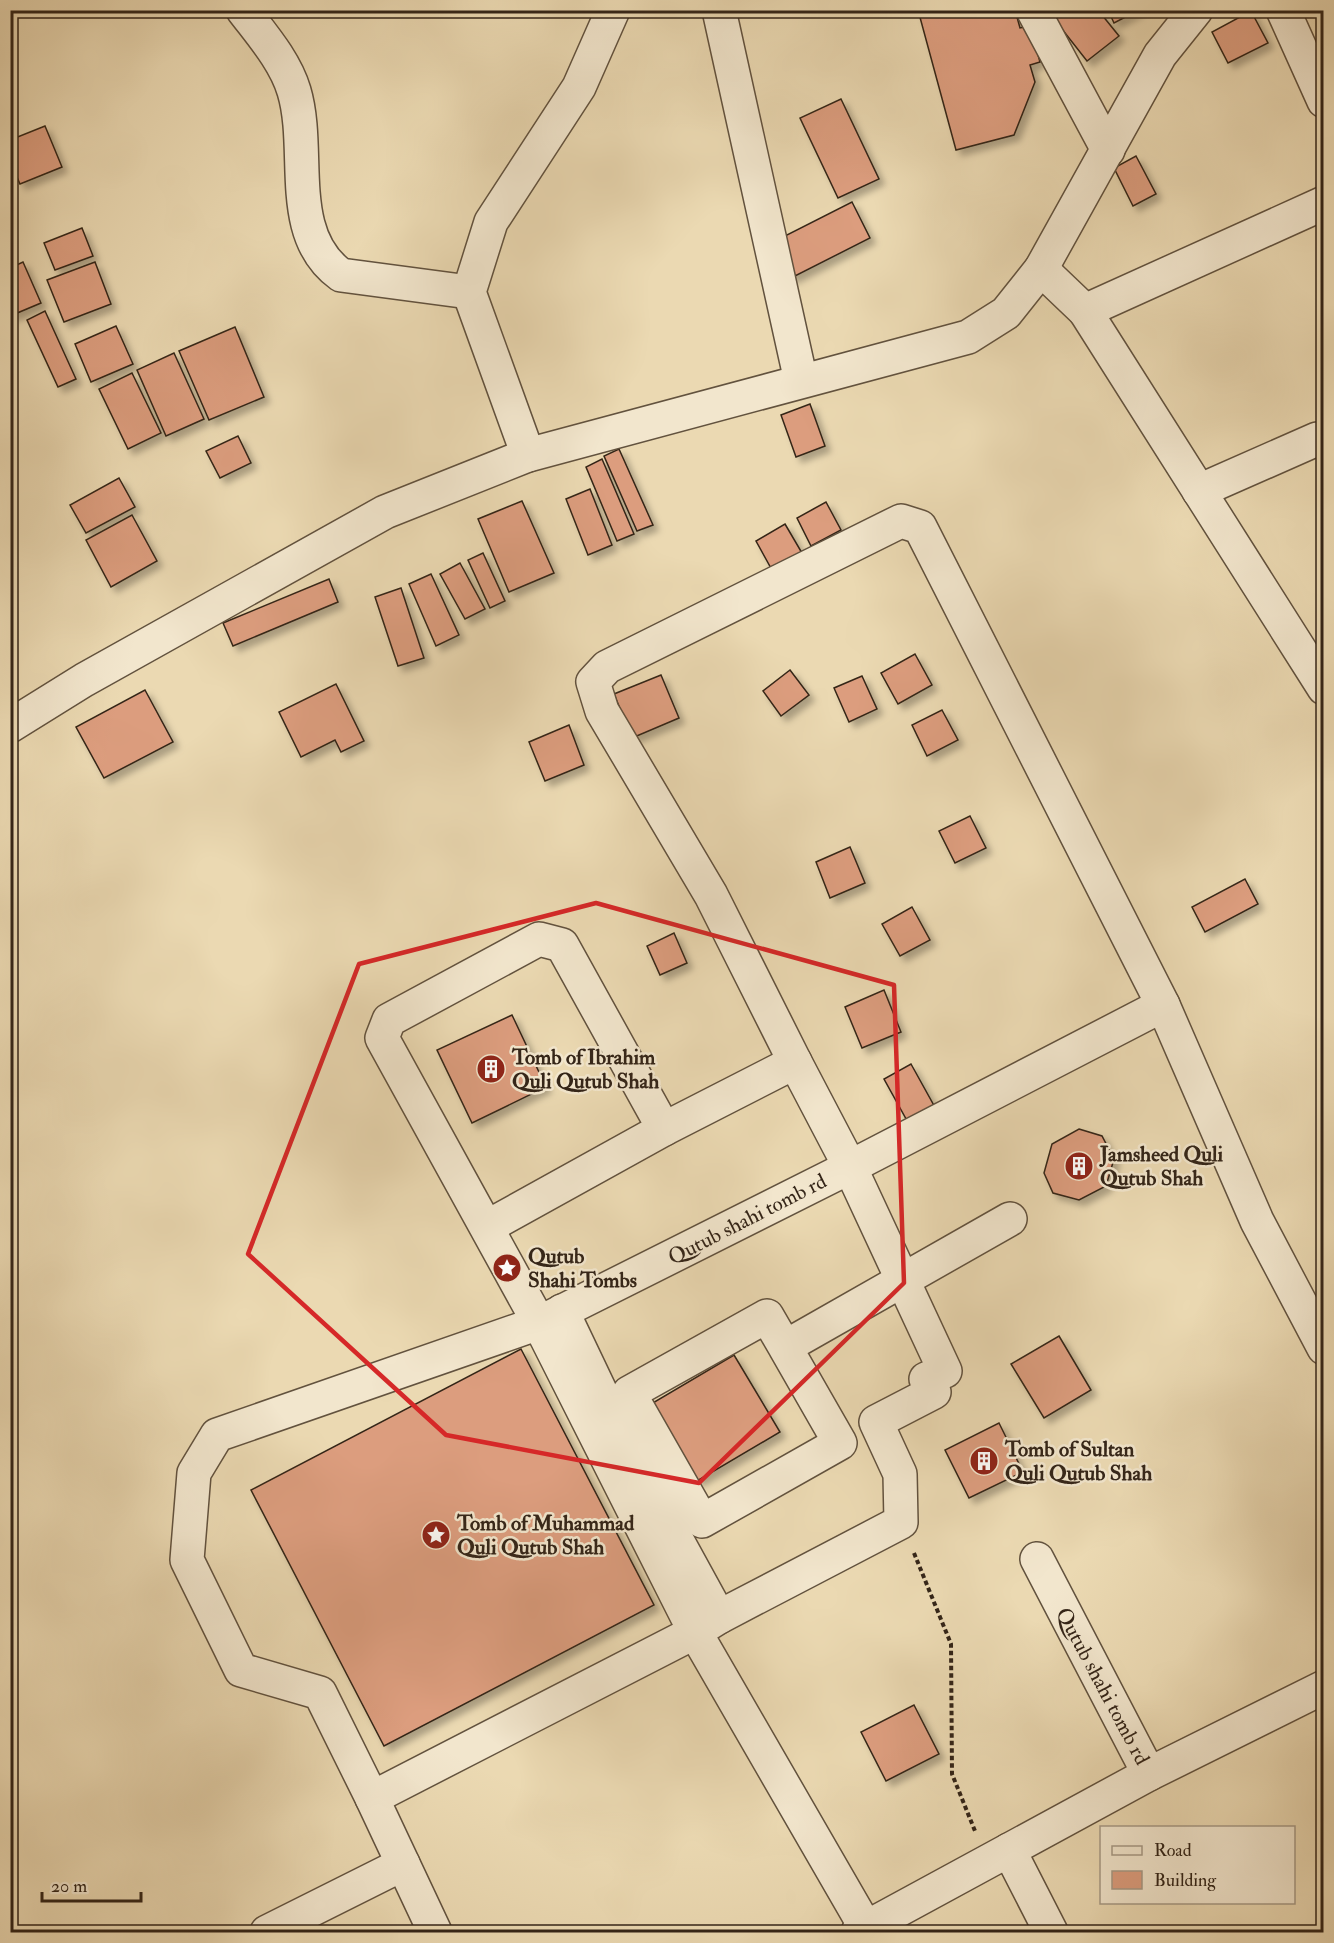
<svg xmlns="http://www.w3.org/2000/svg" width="1334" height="1943" font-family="'IM FELL Double Pica',serif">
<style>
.building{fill:#dc9d7e;stroke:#342518;stroke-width:1.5;filter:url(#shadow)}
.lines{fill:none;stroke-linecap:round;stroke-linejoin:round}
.minor-casing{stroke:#62523e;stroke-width:36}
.path{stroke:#342518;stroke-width:4;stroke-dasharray:4.5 3;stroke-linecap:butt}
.minor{stroke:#f2e6cd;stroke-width:33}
.marked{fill:none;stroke:#d62828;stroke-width:4.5;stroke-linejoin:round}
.labels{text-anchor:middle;stroke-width:5;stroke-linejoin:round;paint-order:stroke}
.poi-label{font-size:21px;font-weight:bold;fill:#342518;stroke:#f2e6cd;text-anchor:start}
.street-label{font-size:21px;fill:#342518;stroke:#f2e6cd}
</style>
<defs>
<filter id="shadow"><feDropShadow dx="5.5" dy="5.5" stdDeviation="3" flood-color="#0004"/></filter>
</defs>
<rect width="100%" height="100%" fill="#ebd9b2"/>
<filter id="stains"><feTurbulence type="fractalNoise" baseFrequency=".00333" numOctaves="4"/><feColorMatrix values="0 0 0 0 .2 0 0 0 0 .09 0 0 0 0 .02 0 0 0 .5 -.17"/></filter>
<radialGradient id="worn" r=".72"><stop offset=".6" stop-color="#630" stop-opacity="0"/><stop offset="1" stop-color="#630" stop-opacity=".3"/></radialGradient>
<!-- building -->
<g class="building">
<path d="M918,10H1015L1020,28L1030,26L1040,62L1030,65L1035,82L1014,135L956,150Z"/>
<path d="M1047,10H1098L1119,36L1087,61Z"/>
<path d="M1108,10H1139L1114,23Z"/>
<path d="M1251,11L1268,43L1228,63L1212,32Z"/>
<path d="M841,99L879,179L838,198L800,118Z"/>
<path d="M45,126L62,167L20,184L10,161V140Z"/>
<path d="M1136,156L1156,194L1133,206L1114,168Z"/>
<path d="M852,202L870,238L791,278L773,242Z"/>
<path d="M82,228L93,256L55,270L44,243Z"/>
<path d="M23,262L41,303L10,316V268Z"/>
<path d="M95,262L111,304L64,322L47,280Z"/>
<path d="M45,311L76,379L58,387L27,320Z"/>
<path d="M116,326L133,364L91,382L75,344Z"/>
<path d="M235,327L264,397L209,420L179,351Z"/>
<path d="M174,353L204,419L166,436L137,370Z"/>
<path d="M132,373L161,433L128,449L99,389Z"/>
<path d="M810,404L825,446L796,457L781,415Z"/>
<path d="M238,436L251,463L220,478L206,451Z"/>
<path d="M619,449L653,525L637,531L604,456Z"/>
<path d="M602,459L634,534L617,541L586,467Z"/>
<path d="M119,478L135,507L86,533L70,505Z"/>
<path d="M590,489L612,545L588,555L566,499Z"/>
<path d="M522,501L554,573L509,592L478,519Z"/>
<path d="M826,502L841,530L811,546L797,518Z"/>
<path d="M132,515L157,561L111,587L86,540Z"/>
<path d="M785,524L802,553L772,570L756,541Z"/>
<path d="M483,553L505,601L490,608L468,560Z"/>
<path d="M460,563L485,609L465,619L440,574Z"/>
<path d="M431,574L459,635L436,646L409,584Z"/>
<path d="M329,579L338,602L233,646L223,623Z"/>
<path d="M401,588L424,658L398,666L375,597Z"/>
<path d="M915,654L932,685L898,704L881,673Z"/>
<path d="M790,670L809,695L781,716L763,691Z"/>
<path d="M661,675L679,718L632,738L614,694Z"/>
<path d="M862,676L877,709L849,722L834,688Z"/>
<path d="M336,684L364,741L341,752L335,740L301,757L279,712Z"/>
<path d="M145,690L173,742L104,778L76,727Z"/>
<path d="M942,710L958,740L927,756L912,725Z"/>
<path d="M569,725L584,765L545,781L529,742Z"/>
<path d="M970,816L986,848L955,863L939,831Z"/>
<path d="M850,847L865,883L830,898L816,862Z"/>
<path d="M1245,879L1258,904L1205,932L1192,907Z"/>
<path d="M912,907L930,940L900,956L882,924Z"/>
<path d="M674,933L687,963L660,975L647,946Z"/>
<path d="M884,990L901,1032L862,1048L845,1007Z"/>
<path d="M512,1015L546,1087L472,1123L437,1050Z"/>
<path d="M911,1064L937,1111L910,1126L884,1079Z"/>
<path d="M1079,1129L1102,1136L1114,1159L1106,1186L1079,1200L1053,1193L1044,1173L1052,1144Z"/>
<path d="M1059,1336L1091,1390L1044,1418L1011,1364Z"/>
<path d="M521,1349L654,1605L384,1746L251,1490Z"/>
<path d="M734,1355L780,1432L697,1481L651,1404Z"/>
<path d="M999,1423L1023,1472L969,1498L945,1450Z"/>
<path d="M914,1705L939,1754L886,1781L861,1732Z"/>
</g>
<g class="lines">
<!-- minor casing -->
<g class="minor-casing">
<g id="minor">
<path d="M243,10C262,35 285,61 294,91C312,151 284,234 341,275L469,292"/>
<path d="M719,10L801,381"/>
<path d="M1033,10L1108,150"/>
<path d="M1283,10L1324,101"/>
<path d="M1041,269L1085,311L1324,203"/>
<path d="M1085,311L1324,688"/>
<path d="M528,455L469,292L491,222L579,87L613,10"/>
<path d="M1199,491L1317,439"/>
<path d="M10,726L84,680L385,512L528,455L968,337L1006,313L1041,269L1160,55L1196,10"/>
<path d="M795,1062L711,895L602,711L593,682L607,667L901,521L920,527L1163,1005L1257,1221L1324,1348"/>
<path d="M664,1129L795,1062L850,1167L945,1371L926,1379L934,1392L876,1422L900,1474L901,1522L719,1617L695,1632L866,1928"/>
<path d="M562,1311L633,1460L719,1617"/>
<path d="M785,1347L767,1316L629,1393L702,1521L840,1443L785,1347L1010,1219"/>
<path d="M1149,1774L1324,1687"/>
<path d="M372,1798L320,1693L241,1670L187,1560L194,1473L217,1435L539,1323L850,1167L1163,1005"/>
<path d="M1009,1850L1051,1932"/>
<path d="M267,1932L403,1864"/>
<path d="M435,1932L372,1798L695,1632L539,1323L382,1038L389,1020L539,939L562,945L664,1129L487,1227"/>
<path d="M858,1932L1149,1774L1037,1559"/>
</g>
</g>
<!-- path -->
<path class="path" d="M914,1553L951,1644L952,1774L975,1831"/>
<!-- minor -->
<use href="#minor" class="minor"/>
</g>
<!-- marked area -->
<path class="marked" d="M596,903L894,985L904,1283L699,1483L446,1435L248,1254L359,964Z"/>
<!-- icons -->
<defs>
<g id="building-disc" transform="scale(1.5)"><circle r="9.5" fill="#8f2418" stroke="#f2e6cd"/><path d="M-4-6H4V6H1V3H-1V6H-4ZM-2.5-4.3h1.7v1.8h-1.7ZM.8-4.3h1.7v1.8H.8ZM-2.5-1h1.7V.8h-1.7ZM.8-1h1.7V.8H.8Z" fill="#fff"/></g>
<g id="sight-disc" transform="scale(1.5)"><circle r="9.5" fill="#8f2418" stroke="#f2e6cd"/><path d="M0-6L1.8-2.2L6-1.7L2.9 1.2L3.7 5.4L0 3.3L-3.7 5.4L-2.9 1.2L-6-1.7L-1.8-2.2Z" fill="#fff"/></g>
</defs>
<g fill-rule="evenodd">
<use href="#building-disc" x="491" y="1069"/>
<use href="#building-disc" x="1079" y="1166"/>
<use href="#sight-disc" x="507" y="1268"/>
<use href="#building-disc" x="984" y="1461"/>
<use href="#sight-disc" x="436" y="1535"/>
</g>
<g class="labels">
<!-- poi labels -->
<g class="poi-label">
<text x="512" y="1064">Tomb of Ibrahim<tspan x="512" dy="24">Quli Qutub Shah</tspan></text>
<text x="1100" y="1161">Jamsheed Quli<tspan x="1100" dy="24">Qutub Shah</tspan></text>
<text x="528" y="1263">Qutub<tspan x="528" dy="24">Shahi Tombs</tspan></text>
<text x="1005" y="1456">Tomb of Sultan<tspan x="1005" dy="24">Quli Qutub Shah</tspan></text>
<text x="457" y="1530">Tomb of Muhammad<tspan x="457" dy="24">Quli Qutub Shah</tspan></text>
</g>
<!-- street labels -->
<g class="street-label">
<text transform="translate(747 1219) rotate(-27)" y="7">Qutub shahi tomb rd</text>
<text transform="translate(1103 1686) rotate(62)" y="7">Qutub shahi tomb rd</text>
</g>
</g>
<!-- margin -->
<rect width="1334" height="1943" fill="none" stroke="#ebd9b2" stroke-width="36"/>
<rect x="12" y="12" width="1310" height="1919" fill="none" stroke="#342518" stroke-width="3"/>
<rect x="18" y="18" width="1298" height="1907" fill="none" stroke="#342518" stroke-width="1.5"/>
<!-- legend -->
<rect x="1100" y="1826" width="195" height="78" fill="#f2e6cd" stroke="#a69985" stroke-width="1.5"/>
<rect x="1112" y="1846" width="30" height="9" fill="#f2e6cd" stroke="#a69985" stroke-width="1.5"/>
<text x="1154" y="1856" font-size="18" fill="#342518">Road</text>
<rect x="1112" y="1871" width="30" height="18" fill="#dc9d7e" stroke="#a69985" stroke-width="1.5"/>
<text x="1154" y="1886" font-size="18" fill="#342518">Building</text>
<!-- scale -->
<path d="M42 1892v9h99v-9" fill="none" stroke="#342518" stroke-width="3"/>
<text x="51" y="1892" font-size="18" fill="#342518" stroke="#f2e6cd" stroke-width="4.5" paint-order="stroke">20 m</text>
<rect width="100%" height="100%" filter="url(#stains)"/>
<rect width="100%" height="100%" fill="url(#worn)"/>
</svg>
